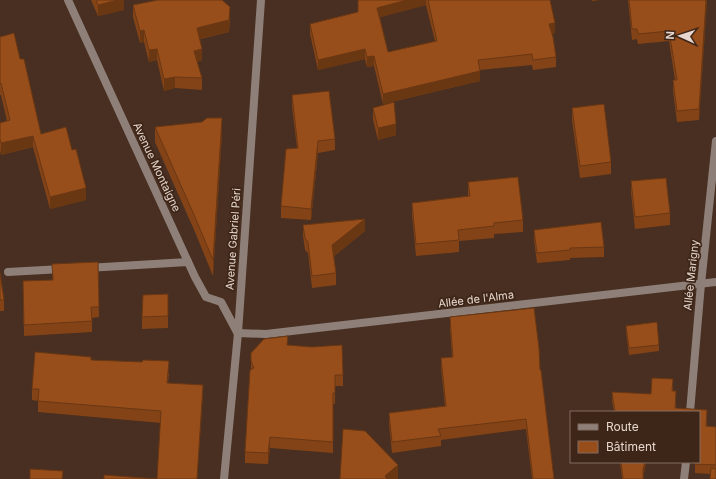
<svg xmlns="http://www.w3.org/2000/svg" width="716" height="479" font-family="Inter,sans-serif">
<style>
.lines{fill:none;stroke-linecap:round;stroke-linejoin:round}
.service{stroke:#8e8079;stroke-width:8}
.minor{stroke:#8e8079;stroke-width:8}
.wall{fill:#834317;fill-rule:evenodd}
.shaded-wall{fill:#6a3713}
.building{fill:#984e1b;stroke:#6a3713}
.labels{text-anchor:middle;stroke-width:3.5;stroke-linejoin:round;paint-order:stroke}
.street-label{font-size:11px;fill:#e6d6cd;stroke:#3d2517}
</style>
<rect width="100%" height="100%" fill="#482f21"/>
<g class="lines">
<!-- service -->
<g class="service">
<path d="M87,268L188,262"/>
<path d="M8,272L62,269"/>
</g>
<!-- minor -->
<g class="minor">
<path d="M68,0L195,277L206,297L221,302L237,332"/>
<path d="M238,333L266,334L716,282"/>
<path d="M690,412L701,284L716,141"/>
<path d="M224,479L238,333L261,0"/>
<path d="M684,479L686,462"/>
</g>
</g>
<!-- wall -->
<g class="wall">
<path d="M91,0H124V10L98,16Z"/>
<path d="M358,0H550L555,33L552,34L556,57V67L533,70L532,65L480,70V81L383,104L374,66L367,67L365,59L318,70L310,34V24L358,12ZM426,5L435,41L388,52L380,17Z"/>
<path d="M592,0H600L592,1Z"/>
<path d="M628,0H707L699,120L677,122L673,91V80H675L669,41L638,44L637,39L632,40Z"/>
<path d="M133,5L230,19L229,32L200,39L202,60L197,62L202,78V90L175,88L164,91L157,60L149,62L144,42L140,43L133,17Z"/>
<path d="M0,37L20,59L41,134L86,200L50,209L33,147L1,155L0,150V123L7,121L1,95H0Z"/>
<path d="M292,95L335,139V150L318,153L311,220L281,218V206L297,148L292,107Z"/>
<path d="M373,108L396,135L378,140L373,120Z"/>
<path d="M572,108L611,162V174L580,178L572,120Z"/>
<path d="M155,127L222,134L213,276L195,232L155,142Z"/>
<path d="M631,181L670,213V225L635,229L631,193Z"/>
<path d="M468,182L523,220V232L494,234V238L459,241V252L416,256L412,215V203L468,196Z"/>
<path d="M303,225L365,231L334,256L336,273V285L312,288L308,253L305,250L303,236Z"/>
<path d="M534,230L604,247V257L570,258V260L537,263L534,240Z"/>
<path d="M98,262L99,317L92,318V332L24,336L23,281L52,280Z"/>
<path d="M0,273L4,300V311H0Z"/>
<path d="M168,294V328L142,329V317Z"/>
<path d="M450,317L540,370L554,479H532L526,429L441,440V446L392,453L389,424V413L445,407L441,368V358L452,357L450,328Z"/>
<path d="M626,326L659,345V351L629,355L626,332Z"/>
<path d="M288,345L343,375V386H335V404H333V453L270,448L268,464L245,463V452L251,369V361Z"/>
<path d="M91,360L169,373L168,383L203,397L157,479L161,423L38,412V401L32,400V389Z"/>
<path d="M652,378L673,379V391H676V408L707,410V426L716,427V479H710V474L695,473V462H699V412H614L612,401V392L651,394Z"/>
<path d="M620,462H646L643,479H622Z"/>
</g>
<!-- shaded-wall -->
<g class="shaded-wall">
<path d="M118,0H124V10L98,16V5Z"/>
<path d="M407,0H426V5L377,18V8Z"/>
<path d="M706,0H707L699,120V109Z"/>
<path d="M230,7L229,32L197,39V28Z"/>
<path d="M555,23V33L549,34V24Z"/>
<path d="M144,30V42L140,43V31Z"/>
<path d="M157,49V60L149,62V50Z"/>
<path d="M202,49V60L194,62V51Z"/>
<path d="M365,49V59L318,70V60Z"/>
<path d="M374,56V66L367,67V57Z"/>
<path d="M480,71V81L383,104V94Z"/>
<path d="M175,77V88L164,91V79Z"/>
<path d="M222,118V134L213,276V260Z"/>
<path d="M396,124V135L378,140V128Z"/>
<path d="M33,136V147L1,155V143Z"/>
<path d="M318,141V153L311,220V209Z"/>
<path d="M86,188V200L50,209V197Z"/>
<path d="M365,219V231L332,257V245Z"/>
<path d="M203,385V397L197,479Z"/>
<path d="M270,437V448L268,464V453Z"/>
<path d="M645,462H646L643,479V470Z"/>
<path d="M398,465V479H385V476Z"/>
</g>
<!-- building -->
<g class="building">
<path d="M96,0H118L98,5Z"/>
<path d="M158,0H222L230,7L229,20L197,28L202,49L194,51L202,78L175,77L164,79L157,49L149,50L144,30L140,31L133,5Z"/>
<path d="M358,0H407L377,8L388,52L437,41L428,0H550L555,23L549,24L553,37L556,57L533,60L532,54L478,60L480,71L383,94L374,56L367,57L365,49L318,60L310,24L358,12Z"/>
<path d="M629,0H706L699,109L677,111L673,80H677L669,31L638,34L637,29H632Z"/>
<path d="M14,33L20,59H24L41,134L66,127L72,150L76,149L86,188L50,197L33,136L1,143L0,139V123L10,120L1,83L0,84V37Z"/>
<path d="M329,91L335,139L318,141L311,209L281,206L286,149L298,148L292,95Z"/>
<path d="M394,102L396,124L378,128L373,108Z"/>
<path d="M604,104L611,162L580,166L572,108Z"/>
<path d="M207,118H222L213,260L195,217L155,127L202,122Z"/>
<path d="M518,177L523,220L494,223V226L458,230L459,240L416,244L412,203L470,196L468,182Z"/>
<path d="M666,178L670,213L635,217L631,181Z"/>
<path d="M365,219L332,245L336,273L312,276L308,242L305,238L303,225Z"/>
<path d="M601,222L604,247L570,248V250L537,253L534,230Z"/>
<path d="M98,262L99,307H91L92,321L24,325L23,281L53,280L52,264Z"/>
<path d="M0,273L4,300H0Z"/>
<path d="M168,294V316L142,317L143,295Z"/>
<path d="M534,308L539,348L540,370H541L554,479H533L526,419L438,429L441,436L392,442L389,413L446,406L441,358L453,357L450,317Z"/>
<path d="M657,322L659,345L629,348L626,326Z"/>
<path d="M288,336L287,345L312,347L342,345L343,375H335V393H333V442L270,437L268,453L245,452L250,370L254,368L251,361V353L264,339Z"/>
<path d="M35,352L91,357V360L142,362L143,360L169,361L167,383L203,385L197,479H104V475L157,479L161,411L38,401L39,389H32Z"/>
<path d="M652,378L673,379L672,391H676L675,408L707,410L706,426L716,427V465L695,464V462H699V412H615L612,392L651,394Z"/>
<path d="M343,429L365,431L398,465L385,476L387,479H340Z"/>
<path d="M621,462H645L643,470V479H623Z"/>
<path d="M711,468L716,469V479H710Z"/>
<path d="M30,469L63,471L62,479H30Z"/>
</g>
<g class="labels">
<!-- street labels -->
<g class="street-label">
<text transform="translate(157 167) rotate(65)" y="4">Avenue Montaigne</text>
<text transform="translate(233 239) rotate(-86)" y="4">Avenue Gabriel Péri</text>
<text transform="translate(691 275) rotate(-84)" y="4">Allée Marigny</text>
<text transform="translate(476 299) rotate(-7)" y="4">Allée de l'Alma</text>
</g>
</g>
<!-- legend -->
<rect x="570" y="411" width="130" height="52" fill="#3d2517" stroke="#816c60"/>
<rect x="578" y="424" width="20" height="6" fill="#8e8079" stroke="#816c60"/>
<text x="606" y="431" font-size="12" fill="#e6d6cd">Route</text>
<rect x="578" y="441" width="20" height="12" fill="#984e1b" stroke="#816c60"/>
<text x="606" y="451" font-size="12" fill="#e6d6cd">Bâtiment</text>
<!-- north arrow -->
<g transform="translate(680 36) rotate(273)" stroke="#3d2517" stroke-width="3" paint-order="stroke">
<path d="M0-3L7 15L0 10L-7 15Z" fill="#e6d6cd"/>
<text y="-6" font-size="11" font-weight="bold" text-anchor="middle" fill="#e6d6cd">N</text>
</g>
</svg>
